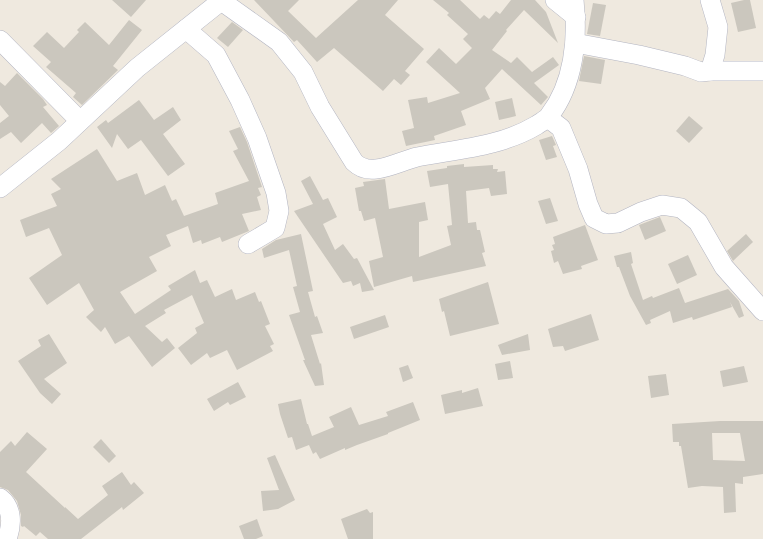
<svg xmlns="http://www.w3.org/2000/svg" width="763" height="539" font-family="'Space Grotesk',sans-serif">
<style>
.building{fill:#cbc7be;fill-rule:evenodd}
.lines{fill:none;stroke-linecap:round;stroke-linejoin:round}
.minor-casing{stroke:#b3b5c2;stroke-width:20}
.minor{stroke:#fff;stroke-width:19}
</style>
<rect width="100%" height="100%" fill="#efe9df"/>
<!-- building -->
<g class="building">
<path d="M112,0H146L131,17Z"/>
<path d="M254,0H299L288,11L316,38L358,0H398L385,15L424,49L405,71L410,75L401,85L394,79L383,91L334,48L317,62L297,40L294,42Z"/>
<path d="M433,0H460L480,19L484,15L489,19L496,11L500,14L511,0H535L546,12L558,43L524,10L506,30L507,31L492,50L511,63L517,57L532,72L553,57L559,65L534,83L548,97L541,105L502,69L485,88L490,99L461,111L466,125L434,136L435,140L406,146L402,131L414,128L408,100L427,97L428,103L460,93L426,62L439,48L456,64L472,48L463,39L468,34L447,15L449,13Z"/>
<path d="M744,0H750L756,28L738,32L731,3Z"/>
<path d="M593,3L606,5L600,36L587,34Z"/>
<path d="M129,20L142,30L113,66L118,70L82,105L73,97L76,93L46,67L51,62L33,46L47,32L64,48L79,32L77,30L85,22L109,45Z"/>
<path d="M232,22L243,30L228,47L217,38Z"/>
<path d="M584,56L605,60L601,84L579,81Z"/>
<path d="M17,73L43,99L47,105L43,107L59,126L51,133L42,123L21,143L11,132L0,139V123L9,116L0,105V82L5,86Z"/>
<path d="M512,98L516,116L499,120L495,102Z"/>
<path d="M139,100L154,120L173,107L181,120L163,134L185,164L168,176L141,140L128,149L117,134L112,148L97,127L106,120L108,123Z"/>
<path d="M689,116L703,128L689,143L676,131Z"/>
<path d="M240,127L247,142L262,187L258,188L261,195L257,197L261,210L242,214L249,231L222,242L220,237L202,244L201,240L193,243L188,226L166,235L171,246L149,257L157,271L120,292L135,314L171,290L168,286L195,270L200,283L207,280L215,297L232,289L236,300L255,292L259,302L261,301L270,324L265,326L274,344L270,346L273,351L237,370L227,350L210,358L207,353L191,365L178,348L197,333L195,328L204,323L192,295L164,310L166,313L145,326L162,342L167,338L175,348L152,367L129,336L115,344L105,327L101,332L86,317L94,310L79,283L47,305L29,278L62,255L49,228L26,237L20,220L57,206L51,194L61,189L51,179L97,149L117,181L137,173L145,195L165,185L172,201L176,199L184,216L218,204L215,193L249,181L233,151L238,149L229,131Z"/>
<path d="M552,136L556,145L553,146L557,157L546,160L539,140Z"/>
<path d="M464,164V167L493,165V169H498L497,172L505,171L507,194L491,196L489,188L466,191L468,223L476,222L477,230H480L485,252L482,253L486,266L413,282L412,276L374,287L369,261L383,257L375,218L364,221L361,211H359L355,188L364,186L363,182L385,179L389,209L425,202L428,220L419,222V257L451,245L447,226L452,225L448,184L430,187L427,171L447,168V166Z"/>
<path d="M310,176L323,200L328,198L337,217L323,224L335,250L343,244L354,259L357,258L374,290L362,292L360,283L353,286L351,281L343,283L294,211L313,204L301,181Z"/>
<path d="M550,198L558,221L546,224L538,201Z"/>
<path d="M660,217L666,231L645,240L639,225Z"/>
<path d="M585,225L598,260L581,266L582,269L563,274L558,261L554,263L551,251L554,250L552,245L555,244L553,237Z"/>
<path d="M301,234L313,291L308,292L315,317L317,316L323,333L311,335L320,364L321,363L324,385L315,386L303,360H305L289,315L300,312L293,287L297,286L289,250L264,258L262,249L276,240Z"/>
<path d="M746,234L753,242L733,261L727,251Z"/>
<path d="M631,252L633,263L631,264L643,300L652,296L653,298L679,288L685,303L728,289L739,301L744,316L739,318L730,302L732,307L693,320L692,317L673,323L670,311L650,320L651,323L646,325L630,296L619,267H617L614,256Z"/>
<path d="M688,255L697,275L677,284L668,264Z"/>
<path d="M488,282L499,324L450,336L444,311L442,312L439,299Z"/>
<path d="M591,314L599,340L565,351L563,346L553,347L548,329Z"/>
<path d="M385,315L389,327L354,339L350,327Z"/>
<path d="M49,334L67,363L44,379L61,394L52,404L40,393L18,361L41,346L38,340Z"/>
<path d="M528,334L530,350L502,355L498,345Z"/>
<path d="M510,361L513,378L498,380L495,364Z"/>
<path d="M408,365L413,378L403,382L399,368Z"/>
<path d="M744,366L748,382L723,387L720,371Z"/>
<path d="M666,374L669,395L651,398L648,376Z"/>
<path d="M238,382L246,397L230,405L228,402L214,411L207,399Z"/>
<path d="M478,388L483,406L445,414L441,395L462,390V393Z"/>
<path d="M301,399L307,424H308L312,436L334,427L329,417L351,407L359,425L388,416L386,412L413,402L420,420L388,433V434L357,445L345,450V448L320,459L316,452L313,454L309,445L296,450L292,437L288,438L280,414L278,404Z"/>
<path d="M720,421H763V474L743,477V484L735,483L736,512L724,513L723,487L702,486L688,488L681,446H679V442H673L672,424ZM712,433H740L745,461L713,460Z"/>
<path d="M27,432L47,449L26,472L65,508V507L78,519L108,495L102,486L122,472L131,485L134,482L144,493L123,510L122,507L81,539H48L40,532L36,536L24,526L23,527L21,526V515L17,501L8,490L0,487V452L11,441L15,446Z"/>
<path d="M101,439L116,456L109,463L93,447Z"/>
<path d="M275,455L295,500L278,509L263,511L261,491L279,490L267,458Z"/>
<path d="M367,509L370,513L373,512V539H348L341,519Z"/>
<path d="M257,519L263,536L256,539H244L239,526Z"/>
</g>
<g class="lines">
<!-- minor casing -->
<g class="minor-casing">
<g id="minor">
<path d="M220,0L279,42L303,72L320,107L354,162C360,168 368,170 376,169C388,168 405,160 417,157C458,149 500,147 537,125C541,122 546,120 549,116C574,84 578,39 574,0"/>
<path d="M555,0L576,17"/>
<path d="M710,0L718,27L715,55L710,71"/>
<path d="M186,29L216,55L240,100L257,138L276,193L279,211L275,228L248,244"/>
<path d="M0,40L80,121"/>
<path d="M575,43L639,55L685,66L701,72L710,71H763"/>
<path d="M548,118L561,128L578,169L588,204L594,218L606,224L618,223L641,212L662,205L681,208L698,222L724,267L763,311"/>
<path d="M0,188L59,141L137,68L221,1"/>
<path d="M0,498C13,508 12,525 7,539"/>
</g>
</g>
<!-- minor -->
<use href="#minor" class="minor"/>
</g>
</svg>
